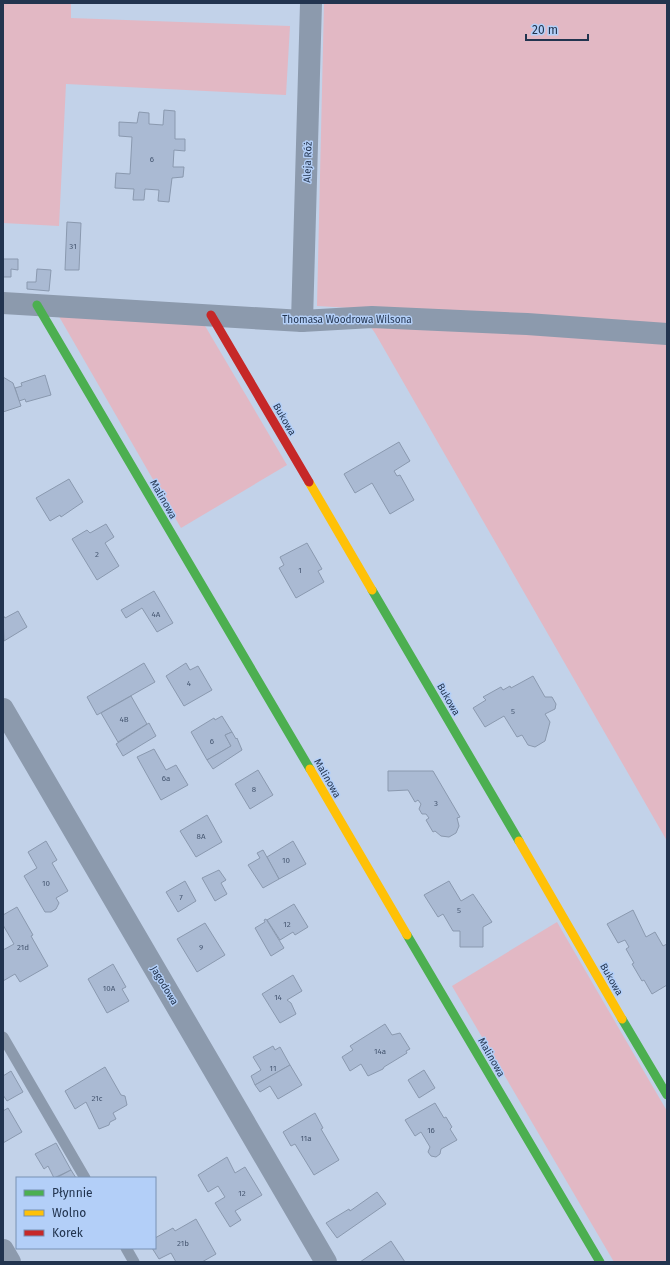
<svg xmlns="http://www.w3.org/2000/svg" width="670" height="1265" font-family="'Fira Sans',sans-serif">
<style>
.green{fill:#e2b8c4}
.building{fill:#aabad3;stroke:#8a99af}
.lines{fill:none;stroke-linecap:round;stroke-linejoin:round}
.lane{stroke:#8c9aad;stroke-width:11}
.street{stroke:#8c9aad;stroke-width:22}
.fast{stroke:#4caf50;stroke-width:9}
.slow{stroke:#ffc107;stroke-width:9}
.jam{stroke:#c62828;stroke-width:9}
.labels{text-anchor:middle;stroke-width:3;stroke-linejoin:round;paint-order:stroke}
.number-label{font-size:8px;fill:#465771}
.street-label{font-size:10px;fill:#22344f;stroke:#b3cff8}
</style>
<rect width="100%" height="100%" fill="#c2d2e9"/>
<!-- green -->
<g class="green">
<path d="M3,3H71V18L290,26L286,95L66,84L59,226L3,223Z"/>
<path d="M324,3H667V327L317,306Z"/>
<path d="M57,313L201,319L287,465L181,528Z"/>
<path d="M368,323L667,344V841L375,333Z"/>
<path d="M557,922L667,1111V1262H614L452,986Z"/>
</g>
<!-- building -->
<g class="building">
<path d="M164,110L175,111V139H185V151L174,150L173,167H184L183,177L172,178L169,202L158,201L159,190L145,189L144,200H133L134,189L115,188L116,173L130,174L132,137L119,136V122L137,123L139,112L149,113V124L163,125Z"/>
<path d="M67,222L81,223L79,270H65Z"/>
<path d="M3,259H18V270L11,269V277H3Z"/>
<path d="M37,269L51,270L49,291L27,289V282H36Z"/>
<path d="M45,375L51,395L26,402L25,399L19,401L15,388L22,386L21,383Z"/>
<path d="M3,377L13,383L21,406L3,412Z"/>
<path d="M399,442L410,461L394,471L397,476L400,475L414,500L390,514L372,483L355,493L344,474Z"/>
<path d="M69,479L83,502L61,517L60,515L50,521L36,498Z"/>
<path d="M106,524L114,537L105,543L119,566L97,580L72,539L87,530L90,533Z"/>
<path d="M307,543L322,569L318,571L324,582L296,598L279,568L284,565L280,557Z"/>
<path d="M154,591L173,623L157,632L142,608L126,618L121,610Z"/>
<path d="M18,611L27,627L4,641L3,615L5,618Z"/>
<path d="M144,663L155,682L97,715L87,697Z"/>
<path d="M186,663L190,670L198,666L212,690L184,706L166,676Z"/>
<path d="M533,676L545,697H552L556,704L555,709L545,714L550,722L545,741L535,747L528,745L522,735L517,737L504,716L485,727L473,708L486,700L483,697L501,687L503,690L510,686L511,688Z"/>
<path d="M131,696L147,724L118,742L101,713Z"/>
<path d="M222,716L232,732L225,735L231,746L207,760L191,732L214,718L215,720Z"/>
<path d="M149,723L156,736L123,756L116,744Z"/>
<path d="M232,732L236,739L237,738L242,750L213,769L207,760L231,746L225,735Z"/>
<path d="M154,749L166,770L176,765L188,785L161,800L137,757Z"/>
<path d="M258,770L273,795L250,809L235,784Z"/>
<path d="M388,771H433L460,817L457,818L459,826L456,833L449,837L441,836L435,831L433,832L426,820L429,818L426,814H422L419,809L421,804L418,800L415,802L408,790L388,791Z"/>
<path d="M207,815L222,842L196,857L180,831Z"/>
<path d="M46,841L57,860L52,863L68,891L56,898L59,903L56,909L51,912H45L24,876L37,868L28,852Z"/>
<path d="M293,841L306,864L279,879L267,857Z"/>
<path d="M263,850L279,879L263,888L248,865L260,858L257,853Z"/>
<path d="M219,870L226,880L221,883L227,894L215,901L202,878Z"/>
<path d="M185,881L196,901L178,912L166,892Z"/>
<path d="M449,881L461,901L473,894L492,922L483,927V947H460V931H453L443,914L438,917L424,895Z"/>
<path d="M294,904L308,927L295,935L293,932L280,940L267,920Z"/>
<path d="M17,907L33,935L31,936L48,966L20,982L15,974L3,981V950L14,944L3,925V915Z"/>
<path d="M633,910L646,937L655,932L663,946L667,944V985L652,994L644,980L642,981L632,964L634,963L626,949L629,947L625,940L618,943L607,924Z"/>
<path d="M266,919L284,948L271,956L255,928L265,922L264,920Z"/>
<path d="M205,923L225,955L197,972L177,939Z"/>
<path d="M113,964L126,987L122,989L129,1001L107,1013L88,979Z"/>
<path d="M293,975L302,991L287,1000L291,1003L296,1014L280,1023L262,994Z"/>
<path d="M385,1024L392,1035L400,1033L410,1049L406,1051L407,1053L384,1067L383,1069L368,1076L361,1064L350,1071L342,1057L353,1050L350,1046Z"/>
<path d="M273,1046L275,1050L280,1047L290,1065L255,1085L251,1076L261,1070L253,1057Z"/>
<path d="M290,1065L302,1085L278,1099L270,1086L260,1092L255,1085Z"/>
<path d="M105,1067L121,1095L125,1096L127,1105L113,1113L116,1119L110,1122L109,1125L99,1129L86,1102L75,1109L65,1091Z"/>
<path d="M424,1070L435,1088L419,1098L408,1080Z"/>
<path d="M11,1071L23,1092L7,1101L3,1095V1076Z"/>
<path d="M435,1103L444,1118L446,1117L452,1127L450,1129L457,1140L441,1149L440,1154L436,1157L431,1156L428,1152L430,1147L421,1132L415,1136L405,1120Z"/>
<path d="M8,1108L22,1132L3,1143V1111Z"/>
<path d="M315,1113L323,1128L321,1129L339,1160L314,1175L295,1144L291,1146L283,1132Z"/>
<path d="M56,1143L71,1170L54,1178L48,1166L44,1169L35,1154Z"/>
<path d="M227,1157L235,1173L245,1167L262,1195L235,1211L241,1220L230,1227L215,1203L225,1197L218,1186L208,1192L198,1175Z"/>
<path d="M71,1170L76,1178H56Z"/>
<path d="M377,1192L386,1204L337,1238L326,1223L349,1209L350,1211Z"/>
<path d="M196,1219L216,1254L202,1262H176L171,1253L159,1259L152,1248H155V1238L173,1228L175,1231Z"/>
<path d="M391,1241L405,1262H360Z"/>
</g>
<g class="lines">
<!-- lane -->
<g class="lane">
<path d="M3,1037L85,1178"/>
<path d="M126,1248L134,1262"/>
</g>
<!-- street -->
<g class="street">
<path d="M3,303L302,321L372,317L527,324L667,334"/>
<path d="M302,321L311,3"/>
<path d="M3,709L326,1262"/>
<path d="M3,1250L10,1262"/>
</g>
<!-- fast -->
<g class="fast">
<path d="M37,305L310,769"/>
<path d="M372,590L519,841"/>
<path d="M407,935L600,1262"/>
<path d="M622,1019L667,1095"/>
</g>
<!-- slow -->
<g class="slow">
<path d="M309,482L372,590"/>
<path d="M310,769L407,935"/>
<path d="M519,841L622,1019"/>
</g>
<!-- jam -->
<path class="jam" d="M211,315L309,482"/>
</g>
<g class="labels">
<!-- number labels -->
<g class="number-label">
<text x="152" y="162">6</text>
<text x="73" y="249">31</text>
<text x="97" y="557">2</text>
<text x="300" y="573">1</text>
<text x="156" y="617">4A</text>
<text x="189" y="686">4</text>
<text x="513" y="714">5</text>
<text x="124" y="722">4B</text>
<text x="212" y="744">6</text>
<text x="166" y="781">6a</text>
<text x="254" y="792">8</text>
<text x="436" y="806">3</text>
<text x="201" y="839">8A</text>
<text x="286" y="863">10</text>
<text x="46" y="886">10</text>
<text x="181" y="900">7</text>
<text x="459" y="913">5</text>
<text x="287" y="927">12</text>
<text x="23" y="950">21d</text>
<text x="201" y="950">9</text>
<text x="109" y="991">10A</text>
<text x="278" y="1000">14</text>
<text x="380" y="1054">14a</text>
<text x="273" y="1071">11</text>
<text x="97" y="1101">21c</text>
<text x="431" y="1133">16</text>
<text x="306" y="1141">11a</text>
<text x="242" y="1196">12</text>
<text x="183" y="1246">21b</text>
</g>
<!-- street labels -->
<g class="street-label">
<text transform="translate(307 162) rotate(-88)" y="4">Aleja Róż</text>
<text x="347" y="323">Thomasa Woodrowa Wilsona</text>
<text transform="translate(285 419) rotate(60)" y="4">Bukowa</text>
<text transform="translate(164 499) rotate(60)" y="4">Malinowa</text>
<text transform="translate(449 699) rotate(60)" y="4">Bukowa</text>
<text transform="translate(328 778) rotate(60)" y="4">Malinowa</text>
<text transform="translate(612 979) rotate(60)" y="4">Bukowa</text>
<text transform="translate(165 985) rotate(59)" y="4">Jagodowa</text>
<text transform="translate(492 1057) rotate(60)" y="4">Malinowa</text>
</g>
</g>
<!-- border -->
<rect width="670" height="1265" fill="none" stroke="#22344f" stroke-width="8"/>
<!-- legend -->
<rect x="16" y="1177" width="140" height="72" fill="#b3cff8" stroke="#7991b4"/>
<rect x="24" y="1190" width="20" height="6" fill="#4caf50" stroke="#7991b4"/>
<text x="52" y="1197" font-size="12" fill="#22344f">Płynnie</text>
<rect x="24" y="1210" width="20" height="6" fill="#ffc107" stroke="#7991b4"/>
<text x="52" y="1217" font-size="12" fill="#22344f">Wolno</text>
<rect x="24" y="1230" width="20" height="6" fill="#c62828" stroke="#7991b4"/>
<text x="52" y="1237" font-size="12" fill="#22344f">Korek</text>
<!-- scale -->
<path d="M526 34v6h62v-6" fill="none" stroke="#22344f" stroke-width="2"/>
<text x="532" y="34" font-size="12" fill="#22344f" stroke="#b3cff8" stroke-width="3" paint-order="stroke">20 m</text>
</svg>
